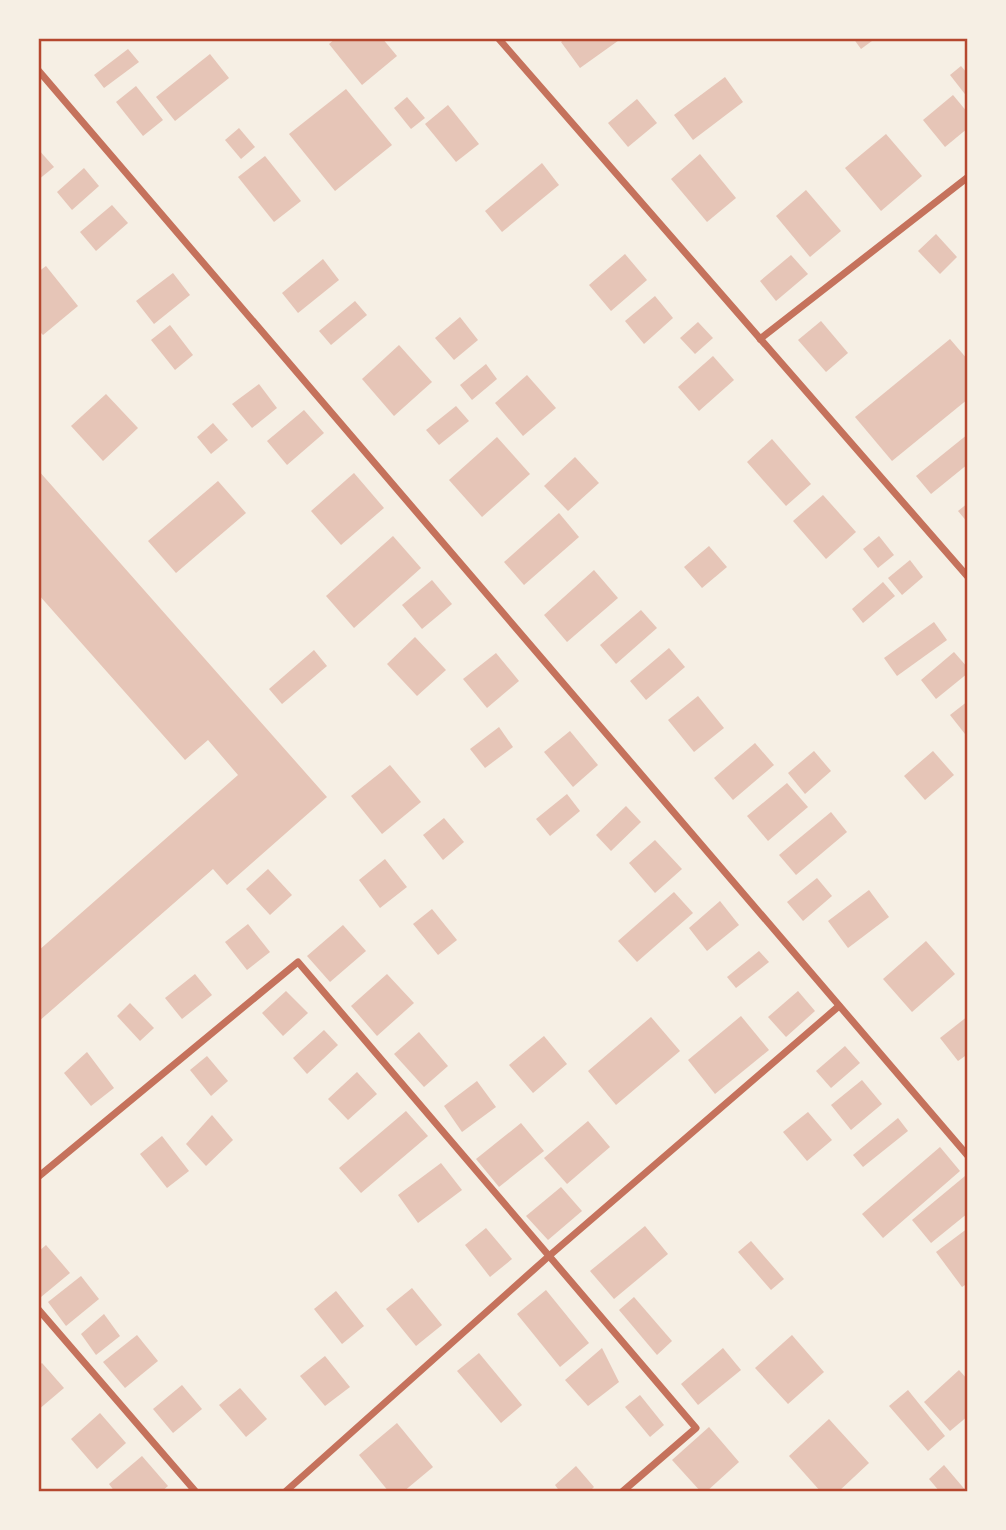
<svg xmlns="http://www.w3.org/2000/svg" width="1006" height="1530" font-family="Inter,sans-serif">
<style>
.building{fill:#e6c5b7}
.lines{fill:none;stroke-linecap:round;stroke-linejoin:round}
.minor{stroke:#c5725c;stroke-width:7}
.neatline{fill:none;stroke:#b5482f;stroke-width:2.5}
</style>
<rect width="100%" height="100%" fill="#f6efe4"/>
<!-- building -->
<g class="building">
<path d="M336,38H382L397,56L362,85L329,44Z"/>
<path d="M566,38H622L580,68L561,42Z"/>
<path d="M853,38H876L861,49Z"/>
<path d="M128,49L139,62L104,88L94,75Z"/>
<path d="M210,54L229,78L175,121L156,97Z"/>
<path d="M961,66L968,74V98L950,75Z"/>
<path d="M725,77L743,102L693,140L674,115Z"/>
<path d="M136,86L163,120L143,136L116,102Z"/>
<path d="M346,89L392,145L335,191L289,134Z"/>
<path d="M953,95L968,113V128L945,147L923,120Z"/>
<path d="M407,97L425,118L411,129L394,108Z"/>
<path d="M637,99L657,123L628,147L608,123Z"/>
<path d="M448,105L479,144L456,162L425,124Z"/>
<path d="M239,128L255,147L241,159L225,140Z"/>
<path d="M886,134L922,176L881,211L845,168Z"/>
<path d="M38,149L54,167L38,180Z"/>
<path d="M700,154L736,198L707,222L671,179Z"/>
<path d="M265,156L301,201L274,222L238,177Z"/>
<path d="M542,163L559,185L502,232L485,211Z"/>
<path d="M84,168L99,186L72,210L57,192Z"/>
<path d="M806,190L841,231L810,257L776,216Z"/>
<path d="M112,205L128,223L96,251L80,232Z"/>
<path d="M936,234L957,257L940,274L918,251Z"/>
<path d="M625,254L647,280L611,311L589,285Z"/>
<path d="M791,255L808,274L776,301L760,281Z"/>
<path d="M323,259L339,280L298,313L282,293Z"/>
<path d="M46,266L78,306L43,335L38,330V272Z"/>
<path d="M173,273L190,295L154,324L136,301Z"/>
<path d="M655,296L673,318L644,344L625,321Z"/>
<path d="M355,301L367,315L331,345L319,331Z"/>
<path d="M460,317L478,340L454,360L435,338Z"/>
<path d="M821,321L848,353L826,372L798,340Z"/>
<path d="M698,322L713,338L695,354L680,338Z"/>
<path d="M170,325L193,355L175,370L151,340Z"/>
<path d="M950,339L968,360V399L892,461L855,417Z"/>
<path d="M399,345L432,382L394,416L362,379Z"/>
<path d="M713,356L734,380L699,411L678,387Z"/>
<path d="M486,364L497,379L472,400L460,385Z"/>
<path d="M527,375L556,408L523,436L495,403Z"/>
<path d="M259,384L277,408L252,428L232,404Z"/>
<path d="M106,394L138,428L103,461L71,426Z"/>
<path d="M456,406L469,421L439,445L426,430Z"/>
<path d="M304,410L324,433L287,465L267,441Z"/>
<path d="M213,423L228,440L211,454L197,437Z"/>
<path d="M968,434V464L931,494L916,476Z"/>
<path d="M497,437L530,474L482,517L449,480Z"/>
<path d="M772,439L811,484L786,506L747,462Z"/>
<path d="M575,457L599,483L568,511L544,486Z"/>
<path d="M38,470L327,797L227,885L213,869L38,1022V951L238,775L208,740L185,760L38,594Z"/>
<path d="M354,473L384,508L341,545L311,511Z"/>
<path d="M218,481L246,513L176,573L148,541Z"/>
<path d="M823,495L856,532L826,559L793,521Z"/>
<path d="M968,503V523L958,511Z"/>
<path d="M559,513L579,537L524,585L504,562Z"/>
<path d="M393,536L421,568L354,628L326,596Z"/>
<path d="M879,536L894,555L878,568L863,549Z"/>
<path d="M709,546L727,567L702,588L684,567Z"/>
<path d="M910,560L923,577L902,595L888,578Z"/>
<path d="M594,570L618,598L567,642L544,615Z"/>
<path d="M432,580L452,604L422,629L402,605Z"/>
<path d="M883,582L895,596L863,623L852,609Z"/>
<path d="M641,610L657,628L616,664L600,645Z"/>
<path d="M934,622L947,640L897,676L884,658Z"/>
<path d="M415,637L446,670L417,696L387,664Z"/>
<path d="M669,648L685,667L646,700L630,681Z"/>
<path d="M314,650L327,666L282,704L269,689Z"/>
<path d="M954,652L968,668V673L936,699L921,680Z"/>
<path d="M496,653L519,681L487,708L463,679Z"/>
<path d="M698,696L724,728L694,752L668,720Z"/>
<path d="M968,701V732L965,734L950,715Z"/>
<path d="M499,727L513,747L485,768L470,749Z"/>
<path d="M570,731L598,765L573,787L544,752Z"/>
<path d="M755,743L774,765L733,800L714,778Z"/>
<path d="M814,751L831,771L805,794L788,773Z"/>
<path d="M933,751L954,775L925,800L904,776Z"/>
<path d="M390,765L421,802L382,834L351,796Z"/>
<path d="M787,783L808,807L768,841L747,816Z"/>
<path d="M567,794L580,811L550,836L536,819Z"/>
<path d="M626,806L641,822L611,851L596,835Z"/>
<path d="M831,812L847,832L796,875L779,855Z"/>
<path d="M444,818L464,842L443,860L423,835Z"/>
<path d="M655,840L682,869L655,893L629,863Z"/>
<path d="M385,859L407,887L380,908L359,880Z"/>
<path d="M268,869L292,895L270,915L246,889Z"/>
<path d="M817,878L832,896L803,921L787,902Z"/>
<path d="M869,890L889,917L848,948L828,921Z"/>
<path d="M674,892L693,913L637,962L618,941Z"/>
<path d="M720,901L739,925L707,951L689,928Z"/>
<path d="M432,909L457,940L438,955L413,924Z"/>
<path d="M248,924L270,952L247,970L225,942Z"/>
<path d="M343,925L366,951L330,982L307,956Z"/>
<path d="M926,941L955,974L912,1012L883,979Z"/>
<path d="M759,951L769,962L736,988L727,977Z"/>
<path d="M195,974L212,995L182,1019L165,998Z"/>
<path d="M387,974L414,1003L377,1036L351,1006Z"/>
<path d="M286,991L308,1013L283,1036L262,1013Z"/>
<path d="M798,991L815,1011L786,1037L768,1017Z"/>
<path d="M130,1003L154,1028L140,1041L117,1016Z"/>
<path d="M741,1016L769,1050L715,1094L688,1060Z"/>
<path d="M968,1016V1054L958,1061L940,1038Z"/>
<path d="M651,1017L680,1051L616,1105L588,1071Z"/>
<path d="M324,1030L338,1045L307,1074L293,1058Z"/>
<path d="M419,1032L448,1066L424,1087L394,1054Z"/>
<path d="M544,1036L567,1064L533,1093L509,1065Z"/>
<path d="M845,1046L860,1063L831,1088L816,1071Z"/>
<path d="M87,1052L114,1088L91,1106L64,1073Z"/>
<path d="M207,1056L228,1081L211,1096L190,1070Z"/>
<path d="M357,1072L377,1094L348,1120L328,1099Z"/>
<path d="M862,1080L882,1104L851,1130L831,1105Z"/>
<path d="M477,1081L496,1107L462,1132L444,1106Z"/>
<path d="M406,1111L428,1136L361,1193L339,1168Z"/>
<path d="M808,1112L832,1140L807,1161L783,1132Z"/>
<path d="M212,1115L233,1140L206,1166L186,1144Z"/>
<path d="M898,1118L908,1131L863,1167L853,1155Z"/>
<path d="M588,1121L610,1147L567,1184L544,1158Z"/>
<path d="M521,1123L544,1151L499,1187L476,1159Z"/>
<path d="M162,1136L189,1171L167,1188L140,1154Z"/>
<path d="M940,1147L960,1171L883,1238L862,1214Z"/>
<path d="M441,1163L462,1190L418,1223L398,1195Z"/>
<path d="M965,1176L968,1179V1213L931,1243L912,1220Z"/>
<path d="M561,1187L582,1211L548,1240L526,1216Z"/>
<path d="M645,1226L668,1254L614,1299L590,1271Z"/>
<path d="M486,1228L512,1259L490,1277L465,1245Z"/>
<path d="M968,1228V1283L962,1287L936,1252Z"/>
<path d="M751,1241L784,1279L771,1290L738,1252Z"/>
<path d="M46,1245L70,1273L41,1297L38,1294V1252Z"/>
<path d="M81,1276L99,1299L66,1326L48,1302Z"/>
<path d="M412,1288L442,1325L416,1346L386,1309Z"/>
<path d="M546,1290L589,1343L560,1367L517,1314Z"/>
<path d="M336,1291L364,1326L342,1344L314,1309Z"/>
<path d="M634,1297L672,1341L657,1355L619,1310Z"/>
<path d="M104,1314L120,1336L96,1355L81,1334Z"/>
<path d="M137,1335L158,1361L125,1388L103,1362Z"/>
<path d="M792,1335L824,1372L788,1404L755,1368Z"/>
<path d="M602,1348L619,1382L588,1406L565,1380Z"/>
<path d="M723,1348L741,1370L698,1405L681,1384Z"/>
<path d="M479,1353L522,1405L501,1423L457,1371Z"/>
<path d="M325,1356L350,1387L325,1406L300,1376Z"/>
<path d="M42,1363L64,1388L38,1410V1366Z"/>
<path d="M959,1370L968,1380V1416L950,1431L924,1402Z"/>
<path d="M182,1385L202,1409L173,1433L153,1409Z"/>
<path d="M240,1388L267,1419L246,1437L219,1405Z"/>
<path d="M908,1390L945,1436L928,1451L889,1406Z"/>
<path d="M640,1395L664,1425L650,1437L625,1407Z"/>
<path d="M100,1413L126,1443L97,1469L71,1439Z"/>
<path d="M829,1419L869,1463L838,1492H821L789,1456Z"/>
<path d="M397,1423L433,1467L403,1492H389L359,1455Z"/>
<path d="M709,1427L739,1462L706,1492H701L672,1460Z"/>
<path d="M142,1456L168,1486L161,1492H115L109,1484Z"/>
<path d="M944,1465L967,1492H940L929,1479Z"/>
<path d="M576,1466L594,1487L589,1492H560L555,1485Z"/>
</g>
<g class="lines">
<!-- minor -->
<g class="minor">
<path d="M498,38L968,577"/>
<path d="M38,70L968,1156"/>
<path d="M760,339L968,177"/>
<path d="M38,1177L298,962L696,1428L622,1492"/>
<path d="M38,1309L196,1492"/>
<path d="M285,1492L549,1256L839,1006"/>
</g>
</g>
<!-- border -->
<rect width="1006" height="1530" fill="none" stroke="#f6efe4" stroke-width="80"/>
<rect x="40" y="40" width="926" height="1450" class="neatline"/>
</svg>
